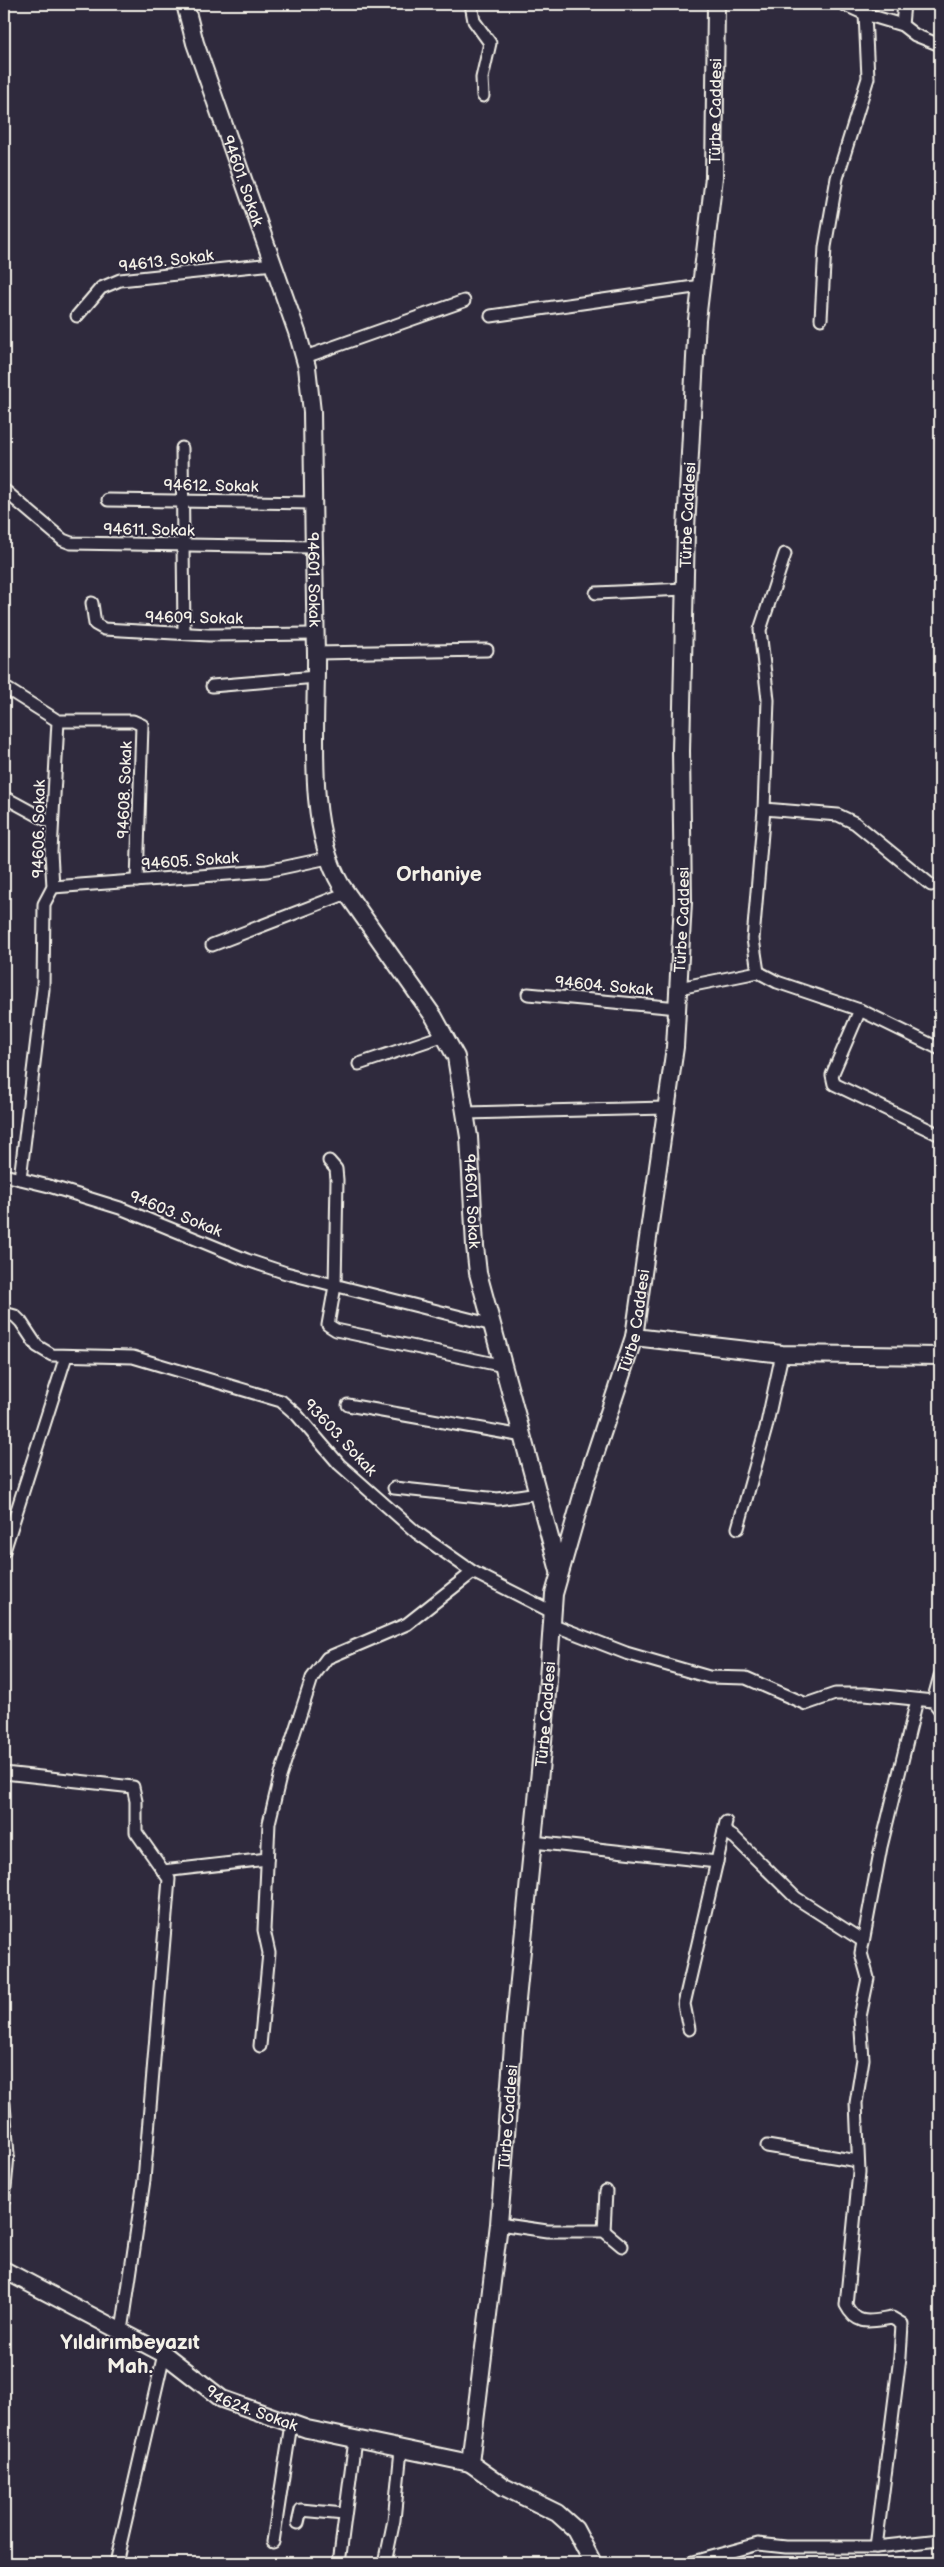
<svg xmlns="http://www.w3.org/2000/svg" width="944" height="2567" font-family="'Balsamiq Sans',sans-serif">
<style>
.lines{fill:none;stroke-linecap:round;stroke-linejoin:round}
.street-casing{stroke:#f4f1e8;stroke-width:15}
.secondary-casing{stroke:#f4f1e8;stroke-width:20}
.street{stroke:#2f2a3d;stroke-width:11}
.secondary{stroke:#2f2a3d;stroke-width:16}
.labels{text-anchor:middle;stroke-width:4;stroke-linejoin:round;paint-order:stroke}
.street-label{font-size:16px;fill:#f4f1e8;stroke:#2f2a3d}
.district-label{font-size:21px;font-weight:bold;fill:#f4f1e8;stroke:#2f2a3d}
</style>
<rect width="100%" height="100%" fill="#2f2a3d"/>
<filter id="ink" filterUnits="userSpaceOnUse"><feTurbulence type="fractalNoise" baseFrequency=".02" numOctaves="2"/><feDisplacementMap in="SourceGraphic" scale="10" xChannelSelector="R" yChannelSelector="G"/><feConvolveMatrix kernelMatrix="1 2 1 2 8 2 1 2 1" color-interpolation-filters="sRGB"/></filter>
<g filter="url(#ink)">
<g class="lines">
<!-- street casing -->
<g class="street-casing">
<g id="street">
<path d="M471,4L474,21L490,43L482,78L483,96"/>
<path d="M843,4L865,14L902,25L915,35L940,45"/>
<path d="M902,25L904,4"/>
<path d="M77,316L101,288L120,280L273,264"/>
<path d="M491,316L701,286"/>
<path d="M821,319L825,247L837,178L868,78L865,14"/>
<path d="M305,357L464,301"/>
<path d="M182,448L184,633"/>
<path d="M4,490L63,540L71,543L313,547"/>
<path d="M108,500L314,503"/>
<path d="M596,593L685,589"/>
<path d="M92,603L95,624L104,629L209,635L315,634"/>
<path d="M316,653L487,650"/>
<path d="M212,686L316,677"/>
<path d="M4,687L58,721L51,852L53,887L44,904L43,989L20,1179"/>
<path d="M58,721H133L142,725L137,881"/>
<path d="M4,797L52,823"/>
<path d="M764,809L838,815L855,823L931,885"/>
<path d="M53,887L267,871L328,858"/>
<path d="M212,945L347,893"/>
<path d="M758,972L753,939L764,809L768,700L760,630L785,554"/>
<path d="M679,988L758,972L777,982L860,1010L940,1049"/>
<path d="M528,994L678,1008"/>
<path d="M860,1010L832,1075L834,1084L940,1135"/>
<path d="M359,1064L445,1035"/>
<path d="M466,1113L666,1108"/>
<path d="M329,1161L336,1169L337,1180L335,1286L328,1325L336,1330L504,1366"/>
<path d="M4,1175L49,1186L120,1208L247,1260L286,1273L493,1325"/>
<path d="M4,1313L15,1316L21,1322L37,1346L52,1355L133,1357L281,1401L297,1415L339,1464L416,1532L473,1572L552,1612"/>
<path d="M348,1405L523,1436"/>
<path d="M394,1488L498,1499L538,1493"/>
<path d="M738,1528L766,1428L782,1354"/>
<path d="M4,1551L66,1356"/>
<path d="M551,1624L626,1653L709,1677L746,1678L806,1704L835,1694H865L933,1701L940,1710"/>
<path d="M933,1701L940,1676"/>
<path d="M4,1773L133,1787L136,1801V1832L169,1879L144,2180L122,2331"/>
<path d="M724,1831L735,1838L796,1898L863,1941"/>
<path d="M533,1842L717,1862"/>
<path d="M163,1871L267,1859"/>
<path d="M689,2029L684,2004L726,1822"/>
<path d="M260,2046L269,1953L264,1930L269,1823L280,1777L312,1678L327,1658L407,1624L473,1572"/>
<path d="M4,2104L8,2155L4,2199"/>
<path d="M767,2146L858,2161"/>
<path d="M499,2224L547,2231H604L622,2246"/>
<path d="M604,2231L606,2191"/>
<path d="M298,2523L301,2510L344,2514"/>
<path d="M273,2542L291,2424"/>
<path d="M876,2547L900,2357L902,2324L892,2318C871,2321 857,2327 846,2305L859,2172L856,2103L863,2059L860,2017L868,1978L861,1953L881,1847L917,1700"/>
<path d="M116,2563L164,2354"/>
<path d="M339,2563L355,2440"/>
<path d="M385,2563L394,2520L401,2450"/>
<path d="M689,2563L758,2544L786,2547H876L940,2540"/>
</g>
</g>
<!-- secondary casing -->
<g class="secondary-casing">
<g id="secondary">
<path id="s1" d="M185,4L195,43L298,335L307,367L312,412C313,493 314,573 316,654C317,723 305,824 341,885L434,1017L456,1057L469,1137L475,1246L478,1273L559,1571"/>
<path d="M634,1337L782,1354L940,1356"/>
<path id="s2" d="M4,2270L164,2354L222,2399L307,2429L470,2463"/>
<path id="s3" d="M593,2563L575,2529L557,2513L504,2487L470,2463L499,2224L515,2020L545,1721L554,1594L586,1482L634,1337L675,1047L683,902L681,751L686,529L697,320L714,177L716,4"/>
</g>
</g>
<!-- street -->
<use href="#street" class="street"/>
<!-- secondary -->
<use href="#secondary" class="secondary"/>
</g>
</g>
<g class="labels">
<!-- street labels -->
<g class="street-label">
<text dy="6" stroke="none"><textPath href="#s3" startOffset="2536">Türbe Caddesi</textPath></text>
<text dy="6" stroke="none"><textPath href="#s1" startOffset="186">94601. Sokak</textPath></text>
<text transform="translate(166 260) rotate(-7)" y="6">94613. Sokak</text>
<text transform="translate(211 485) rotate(1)" y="6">94612. Sokak</text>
<text dy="6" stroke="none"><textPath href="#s3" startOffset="2131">Türbe Caddesi</textPath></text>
<text transform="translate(149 529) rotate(1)" y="6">94611. Sokak</text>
<text dy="6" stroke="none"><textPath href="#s1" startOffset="596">94601. Sokak</textPath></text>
<text transform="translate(194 617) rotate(1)" y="6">94609. Sokak</text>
<text transform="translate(124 790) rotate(-88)" y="6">94608. Sokak</text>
<text transform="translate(38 829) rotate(-89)" y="6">94606. Sokak</text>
<text transform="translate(190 860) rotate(-4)" y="6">94605. Sokak</text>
<text dy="6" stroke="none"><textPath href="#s3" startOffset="1726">Türbe Caddesi</textPath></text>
<text transform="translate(604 985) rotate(5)" y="6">94604. Sokak</text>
<text dy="6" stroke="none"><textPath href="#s1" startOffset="1258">94601. Sokak</textPath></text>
<text transform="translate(176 1213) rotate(22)" y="6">94603. Sokak</text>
<text dy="6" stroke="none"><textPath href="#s3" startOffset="1321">Türbe Caddesi</textPath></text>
<text transform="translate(341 1437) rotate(47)" y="6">93603. Sokak</text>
<text dy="6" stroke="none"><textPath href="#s3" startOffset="916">Türbe Caddesi</textPath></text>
<text dy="6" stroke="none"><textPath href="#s3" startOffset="511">Türbe Caddesi</textPath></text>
<text dy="6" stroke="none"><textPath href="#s2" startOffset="285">94624. Sokak</textPath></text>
</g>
<!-- district labels -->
<g class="district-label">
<text x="439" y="881">Orhaniye</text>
<text x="130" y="2349">Yıldırımbeyazıt<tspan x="130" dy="24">Mah.</tspan></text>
</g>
</g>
<!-- margin -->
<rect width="944" height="2567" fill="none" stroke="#2f2a3d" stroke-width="20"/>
<rect x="10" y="10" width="924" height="2547" fill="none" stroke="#f4f1e8" stroke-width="2" filter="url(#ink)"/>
</svg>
